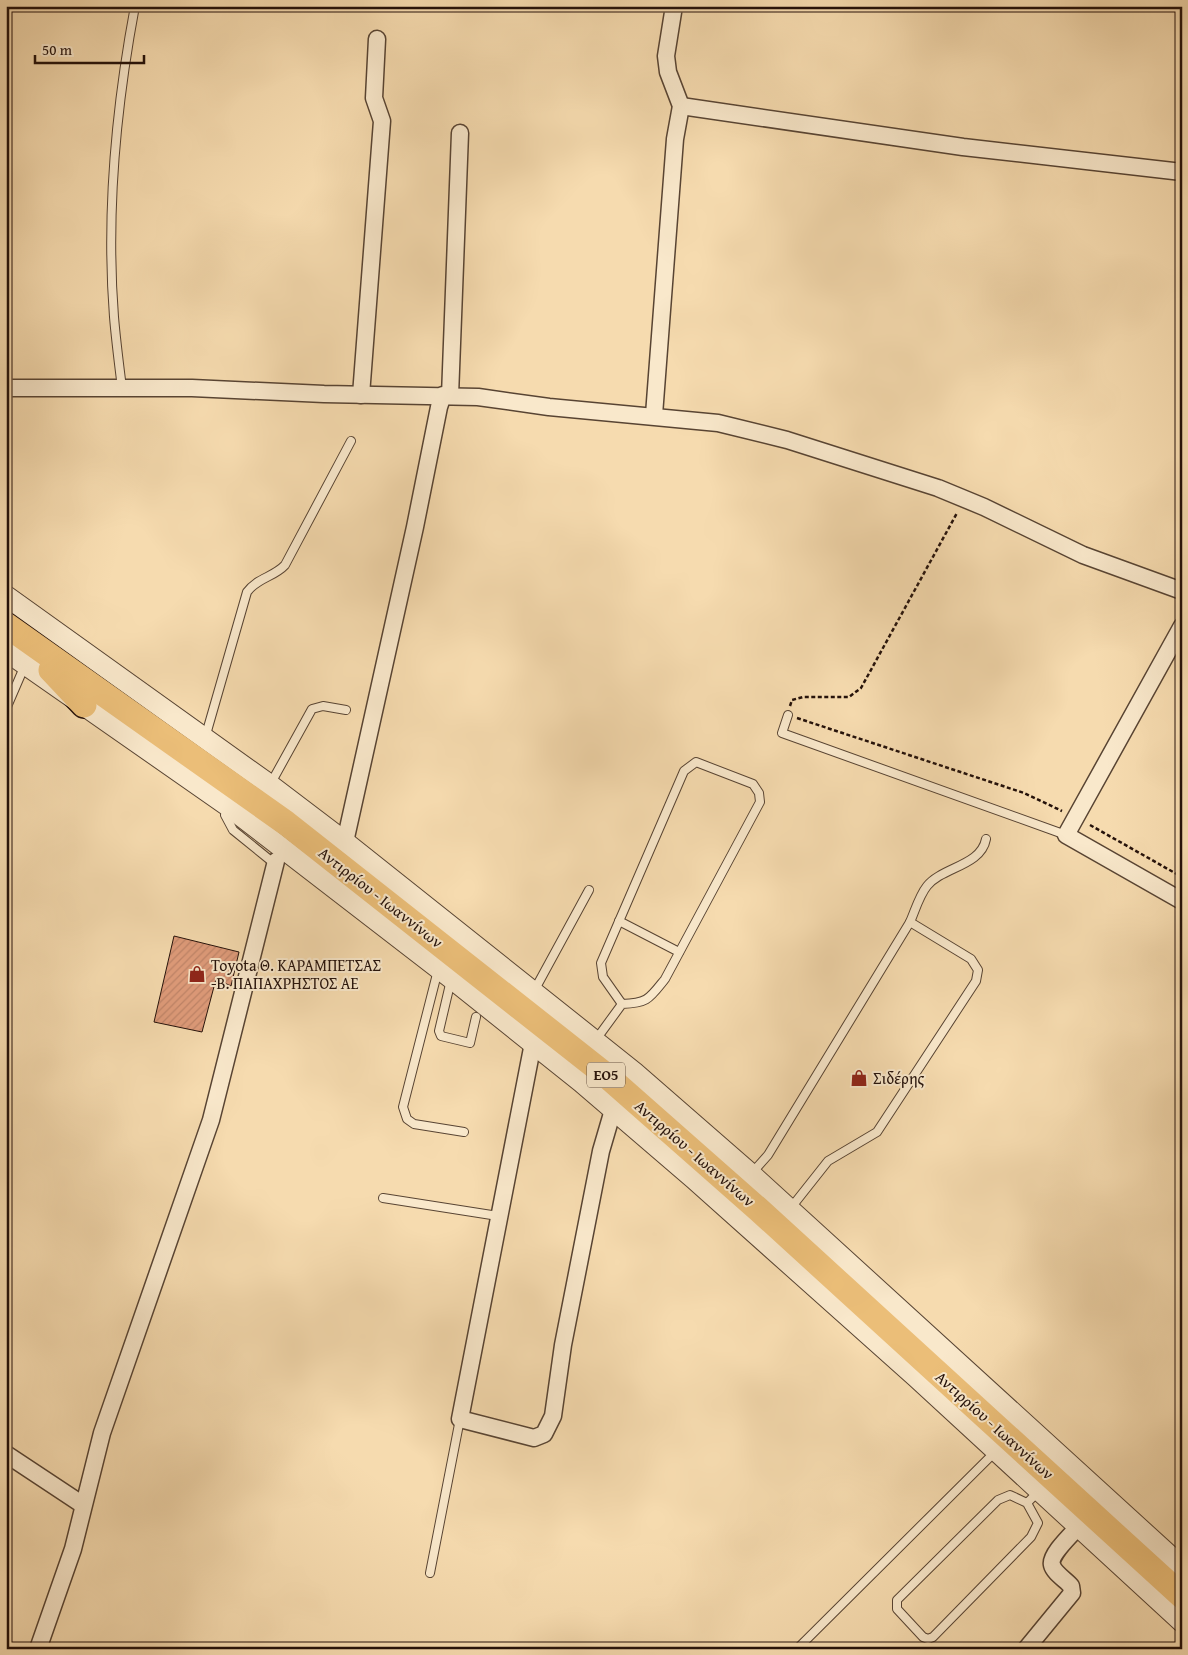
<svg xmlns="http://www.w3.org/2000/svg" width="1188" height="1655" font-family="'Gentium Book Plus',serif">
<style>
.building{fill:url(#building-hatch);stroke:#24110a}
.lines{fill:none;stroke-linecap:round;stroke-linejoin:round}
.service-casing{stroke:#584433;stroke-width:10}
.minor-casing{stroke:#584433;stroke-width:19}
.tertiary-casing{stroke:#584433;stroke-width:22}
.primary-casing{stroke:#24110a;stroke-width:28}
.path{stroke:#24110a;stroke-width:2.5;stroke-dasharray:4 2.5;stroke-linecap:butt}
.service{stroke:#f9e8cb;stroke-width:8}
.minor{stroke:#f9e8cb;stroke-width:16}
.tertiary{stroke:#f9e8cb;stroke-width:20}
.primary{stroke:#ebbe78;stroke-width:25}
.labels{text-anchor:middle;stroke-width:4;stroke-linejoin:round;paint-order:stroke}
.shield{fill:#f9e8cb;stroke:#645244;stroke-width:1}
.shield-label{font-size:15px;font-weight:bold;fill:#24110a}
.street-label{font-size:16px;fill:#24110a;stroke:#f9e8cb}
.poi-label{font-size:16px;fill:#24110a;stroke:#f9e8cb;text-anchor:start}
</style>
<defs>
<pattern id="building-hatch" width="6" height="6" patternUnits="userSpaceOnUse" patternTransform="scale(1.25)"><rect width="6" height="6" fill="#e09c7b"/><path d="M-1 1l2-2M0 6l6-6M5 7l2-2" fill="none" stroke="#c08569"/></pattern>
</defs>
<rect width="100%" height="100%" fill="#f6dbaf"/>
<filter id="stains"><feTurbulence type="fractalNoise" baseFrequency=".004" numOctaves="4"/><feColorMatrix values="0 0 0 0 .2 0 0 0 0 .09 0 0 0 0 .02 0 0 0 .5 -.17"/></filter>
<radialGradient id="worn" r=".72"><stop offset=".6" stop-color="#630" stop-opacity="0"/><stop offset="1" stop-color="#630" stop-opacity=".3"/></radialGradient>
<!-- building -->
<path class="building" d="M174,936L239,952L231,986L216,979L202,1032L154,1022Z"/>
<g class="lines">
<!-- service casing -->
<g class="service-casing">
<g id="service">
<path d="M122,388C119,364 116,341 114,317C106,214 116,107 135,6"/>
<path d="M6,709L25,665"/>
<path d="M788,715L782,733L1066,835"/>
<path d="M205,738L247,592C257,578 274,577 285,565L351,441"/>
<path d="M271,783L312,709L323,706L346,710"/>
<path d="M227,808L225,815L233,830L270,860H276"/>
<path d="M619,921L679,952"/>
<path d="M438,970L403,1107L407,1119L414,1124L464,1132"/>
<path d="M451,980L439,1031L441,1036L470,1043L476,1017"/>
<path d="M534,991L589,890"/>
<path d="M595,1041L622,1004C648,1003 649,999 665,979L760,802L759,793L753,784L696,762L684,771L601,963L603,977L622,1004"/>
<path d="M752,1173L768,1155L910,922C915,911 919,896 927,886C942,867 981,866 986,839"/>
<path d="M383,1198L498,1216"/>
<path d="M790,1209L828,1161L877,1132L976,981L978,970L971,959L910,922"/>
<path d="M1027,1503L1010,1495L998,1500L897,1600V1609L923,1637L928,1639L933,1637L1031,1537L1038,1523L1027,1503L1039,1491"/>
<path d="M430,1573L460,1419"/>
<path d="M797,1649L996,1451"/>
</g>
</g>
<!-- minor casing -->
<g class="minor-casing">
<g id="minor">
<path d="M681,106L963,147L1182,172"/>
<path d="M6,388H192L324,394L478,397L549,407L718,423L787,440L938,488L984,507L1083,555L1182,591"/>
<path d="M361,395L382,121L374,98L377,39"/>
<path d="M450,396L460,133"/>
<path d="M654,415L675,139L681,106L668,72L666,56L674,6"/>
<path d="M1182,626L1066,835L1182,901"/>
<path d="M345,842L415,527L439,407L443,395"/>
<path d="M533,1043L460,1419L534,1438L544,1434L553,1416L563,1345L601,1151L613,1110"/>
<path d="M6,1454L83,1505"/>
<path d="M38,1649L73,1549L102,1433L211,1120L276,861"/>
<path d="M1026,1649L1072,1593L1071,1586C1066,1580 1054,1573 1052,1565C1049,1555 1073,1533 1079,1526"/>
</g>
</g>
<!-- tertiary casing -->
<g class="tertiary-casing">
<g id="tertiary">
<path d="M6,596L270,785L345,842L634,1072L751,1174L1182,1567"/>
<path d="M6,651L228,806L451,978L581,1082L694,1179L916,1377L1182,1622"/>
</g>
</g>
<!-- primary casing -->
<g class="primary-casing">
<g id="primary">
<path d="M6,625L286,823L607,1076L758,1209L1182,1596"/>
<path d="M51,670L84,705"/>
</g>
</g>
<!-- path -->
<g class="path">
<path d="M790,706L792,700L803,697H849L861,688L957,513"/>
<path d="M797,718L1024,793L1062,811"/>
<path d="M1090,825L1182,877"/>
</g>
<!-- service -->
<use href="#service" class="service"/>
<!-- minor -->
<use href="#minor" class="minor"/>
<!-- tertiary -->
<use href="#tertiary" class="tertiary"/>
<!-- primary -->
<use href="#primary" class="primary"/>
</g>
<!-- icons -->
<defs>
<g id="shop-bare" transform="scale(1.35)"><path d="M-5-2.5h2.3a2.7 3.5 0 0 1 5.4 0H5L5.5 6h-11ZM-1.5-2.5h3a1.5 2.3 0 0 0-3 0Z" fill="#8f2418" stroke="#f9e8cb" stroke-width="2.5" paint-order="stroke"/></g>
</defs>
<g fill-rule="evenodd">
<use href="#shop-bare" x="197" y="974"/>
<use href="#shop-bare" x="859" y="1078"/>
</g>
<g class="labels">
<!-- shield labels -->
<rect class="shield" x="587" y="1062.5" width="38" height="25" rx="4"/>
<g class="shield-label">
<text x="606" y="1080">ΕΟ5</text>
</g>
<!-- street labels -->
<g class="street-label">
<text transform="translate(381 897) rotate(38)" y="6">Αντιρρίου - Ιωαννίνων</text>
<text transform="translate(695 1153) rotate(41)" y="6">Αντιρρίου - Ιωαννίνων</text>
<text transform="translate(995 1425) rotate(42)" y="6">Αντιρρίου - Ιωαννίνων</text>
</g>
<!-- poi labels -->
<g class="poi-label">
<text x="211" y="971">Toyota Θ. ΚΑΡΑΜΠΕΤΣΑΣ<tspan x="211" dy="18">-Β. ΠΑΠΑΧΡΗΣΤΟΣ ΑΕ</tspan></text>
<text x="873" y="1084">Σιδέρης</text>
</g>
</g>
<!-- margin -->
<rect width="1188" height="1655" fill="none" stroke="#f6dbaf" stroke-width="25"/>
<rect x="8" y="8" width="1173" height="1640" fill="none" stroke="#24110a" stroke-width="2.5"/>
<rect x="12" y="12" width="1163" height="1630" fill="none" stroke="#24110a"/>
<!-- scale -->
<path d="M35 55v8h109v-8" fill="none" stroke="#24110a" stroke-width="2.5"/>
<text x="42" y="55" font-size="15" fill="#24110a" stroke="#f9e8cb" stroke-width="4" paint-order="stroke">50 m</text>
<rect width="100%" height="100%" filter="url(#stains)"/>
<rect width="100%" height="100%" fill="url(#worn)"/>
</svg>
